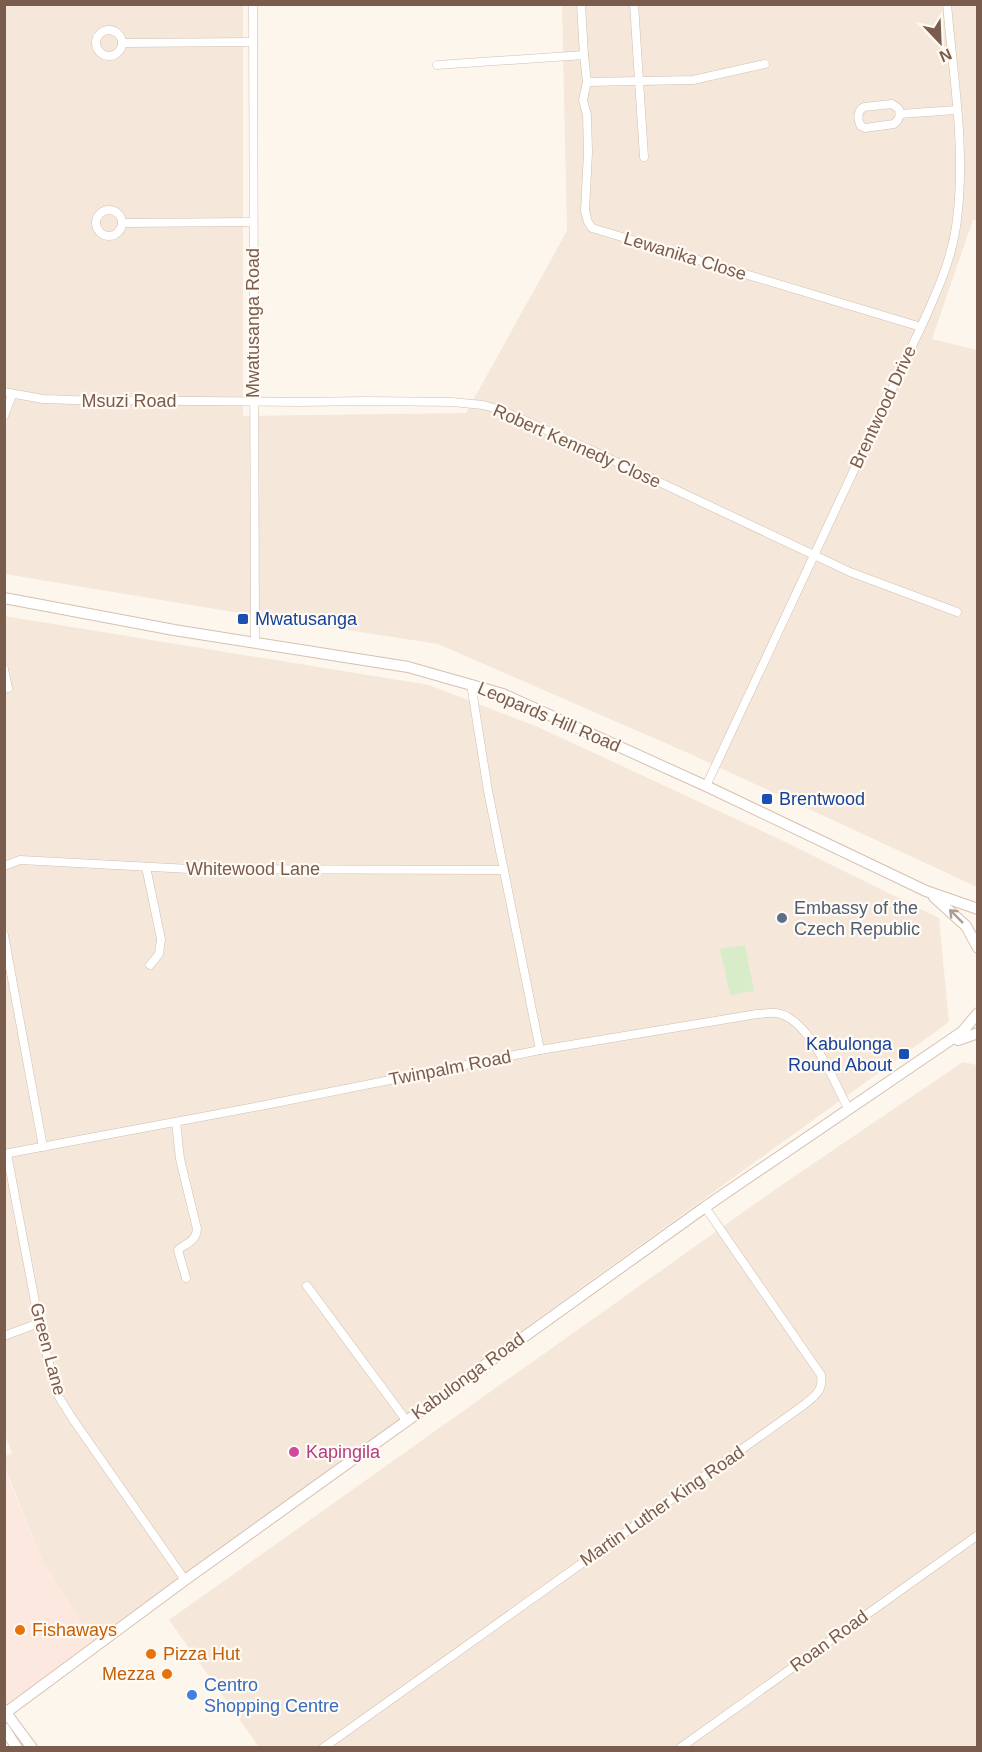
<svg xmlns="http://www.w3.org/2000/svg" width="982" height="1752" font-family="Arial,sans-serif">
<style>
.residential{fill:#f5e8da}
.commercial{fill:#fde8e0}
.green{fill:#d8ecc9}
.lines{fill:none;stroke-linecap:round;stroke-linejoin:round}
.minor-casing{stroke:#d1beb0;stroke-width:9}
.secondary-casing{stroke:#d6c0b0;stroke-width:12}
.minor{stroke:#fff;stroke-width:8}
.secondary{stroke:#fff;stroke-width:10}
.oneway{stroke:#af9d94}
.transit-dot{fill:#1a4fb4;stroke:#fffaf3;stroke-width:2}
.service-dot{fill:#5c6f8a;stroke:#fffaf3;stroke-width:2}
.hotel-dot{fill:#d1479c;stroke:#fffaf3;stroke-width:2}
.food-dot{fill:#e8710a;stroke:#fffaf3;stroke-width:2}
.shop-dot{fill:#3f7fe0;stroke:#fffaf3;stroke-width:2}
.labels{text-anchor:middle;stroke-width:4.5;stroke-linejoin:round;paint-order:stroke}
.street-label{font-size:18px;fill:#7a5c4d;stroke:#fffaf3}
.transit-label{font-size:18px;fill:#164399;stroke:#fffaf3;text-anchor:start}
.service-label{font-size:18px;fill:#4e5e75;stroke:#fffaf3;text-anchor:start}
.hotel-label{font-size:18px;fill:#b23c85;stroke:#fffaf3;text-anchor:start}
.food-label{font-size:18px;fill:#c56008;stroke:#fffaf3;text-anchor:start}
.shop-label{font-size:18px;fill:#366cbe;stroke:#fffaf3;text-anchor:start}
</style>
<rect width="100%" height="100%" fill="#fdf6ec"/>
<!-- residential -->
<g class="residential">
<path d="M4,5H243V416L466,413L567,231L562,5H977V220H973L932,339L977,350V887L688,753L438,644L282,620L5,574Z"/>
<path d="M4,616L429,685L538,727L775,837L939,918L949,1022L92,1641L41,1558L5,1468V1456L12,1453L4,1433Z"/>
<path d="M963,1062L977,1065V1747H259L169,1620L783,1184Z"/>
</g>
<!-- commercial -->
<path class="commercial" d="M4,1468L41,1558L92,1641L5,1706Z"/>
<!-- green -->
<path class="green" d="M745,945L754,991L730,995L720,949Z"/>
<g class="lines">
<!-- minor casing -->
<g class="minor-casing">
<g id="minor">
<path d="M253,4L255,642"/>
<path d="M581,4L584,55L587,82L583,100L587,115L588,152L585,211L588,222L592,228L921,327"/>
<path d="M634,4L644,157"/>
<circle cx="109" cy="43" r="13"/>
<path d="M122,43L253,42"/>
<path d="M437,65L584,55"/>
<path d="M587,82L693,80L765,64"/>
<path d="M892,104L899,109C900,116 900,119 894,124L865,128L861,126C857,119 857,111 864,107Z"/>
<path d="M900,114L956,110"/>
<circle cx="109" cy="223" r="13"/>
<path d="M122,223L253,222"/>
<path d="M4,392L43,399L73,400L299,402L366,401L452,402L483,405L501,410L587,448L850,572L957,612"/>
<path d="M4,416L12,395"/>
<path d="M4,669L8,688"/>
<path d="M471,684L488,791L540,1050"/>
<path d="M706,786L921,327C937,292 953,257 957,219C966,148 953,75 947,4"/>
<path d="M4,866L20,860L190,869L504,870"/>
<path d="M146,867L161,939L159,954L150,965"/>
<path d="M4,935L43,1147"/>
<path d="M176,1122L180,1159L197,1229C196,1242 186,1243 178,1250L186,1278"/>
<path d="M4,1154L260,1106L540,1050L757,1014C763,1014 770,1012 776,1013C809,1017 834,1082 848,1108"/>
<path d="M7,1154L39,1323L54,1384L59,1397L72,1418L185,1580"/>
<path d="M307,1286L406,1420"/>
<path d="M4,1336L39,1323"/>
<path d="M323,1748L801,1407C813,1398 824,1391 821,1375L705,1207"/>
<path d="M680,1748L978,1535"/>
</g>
</g>
<!-- secondary casing -->
<g class="secondary-casing">
<g id="secondary">
<path d="M4,598L174,630L408,667L503,694L706,786L926,891L978,909"/>
<path d="M934,897L966,926L978,948"/>
<path d="M958,1040L978,1033"/>
<path d="M4,1710L32,1748"/>
<path d="M4,1714L185,1580L705,1207L962,1032L978,1013"/>
<path d="M4,1728L17,1748"/>
</g>
</g>
<!-- minor -->
<use href="#minor" class="minor"/>
<!-- secondary -->
<use href="#secondary" class="secondary"/>
</g>
<!-- one-way arrows -->
<defs><path id="oneway-shaft" d="M-6 0H5M1.5-3L5.5 0L1.5 3" fill="none" stroke-width="1.6" stroke-linecap="round" stroke-linejoin="round" transform="scale(1.5)"/></defs>
<use class="oneway" href="#oneway-shaft" transform="translate(956 916) rotate(-135)"/>
<!-- markers -->
<g class="transit-dot">
<rect x="237" y="613" width="12" height="12" rx="3"/>
<rect x="761" y="793" width="12" height="12" rx="3"/>
<rect x="898" y="1048" width="12" height="12" rx="3"/>
</g>
<circle class="service-dot" cx="782" cy="918" r="6"/>
<circle class="hotel-dot" cx="294" cy="1452" r="6"/>
<g class="food-dot">
<circle cx="20" cy="1630" r="6"/>
<circle cx="151" cy="1654" r="6"/>
<circle cx="167" cy="1674" r="6"/>
</g>
<circle class="shop-dot" cx="192" cy="1695" r="6"/>
<g class="labels">
<!-- street labels -->
<g class="street-label">
<text transform="translate(685 256) rotate(17)" y="6">Lewanika Close</text>
<text transform="translate(253 323) rotate(-90)" y="6">Mwatusanga Road</text>
<text x="129" y="407">Msuzi Road</text>
<text transform="translate(883 407) rotate(-65)" y="6">Brentwood Drive</text>
<text transform="translate(577 446) rotate(24)" y="6">Robert Kennedy Close</text>
<text transform="translate(549 717) rotate(23)" y="6">Leopards Hill Road</text>
<text x="253" y="875">Whitewood Lane</text>
<text transform="translate(450 1068) rotate(-11)" y="6">Twinpalm Road</text>
<text transform="translate(48 1349) rotate(75)" y="6">Green Lane</text>
<text transform="translate(468 1376) rotate(-36)" y="6">Kabulonga Road</text>
<text transform="translate(662 1506) rotate(-35)" y="6">Martin Luther King Road</text>
<text transform="translate(829 1641) rotate(-36)" y="6">Roan Road</text>
</g>
<!-- transit labels -->
<g class="transit-label">
<text x="255" y="625">Mwatusanga</text>
<text x="779" y="805">Brentwood</text>
<text x="892" y="1050" text-anchor="end">Kabulonga<tspan x="892" dy="21">Round About</tspan></text>
</g>
<!-- service labels -->
<g class="service-label">
<text x="794" y="914">Embassy of the<tspan x="794" dy="21">Czech Republic</tspan></text>
</g>
<!-- hotel labels -->
<g class="hotel-label">
<text x="306" y="1458">Kapingila</text>
</g>
<!-- food labels -->
<g class="food-label">
<text x="32" y="1636">Fishaways</text>
<text x="163" y="1660">Pizza Hut</text>
<text x="155" y="1680" text-anchor="end">Mezza</text>
</g>
<!-- shop labels -->
<g class="shop-label">
<text x="204" y="1691">Centro<tspan x="204" dy="21">Shopping Centre</tspan></text>
</g>
</g>
<!-- border -->
<rect width="982" height="1752" fill="none" stroke="#7a5c4d" stroke-width="12"/>
<!-- north arrow -->
<g transform="translate(940 42) rotate(157)" stroke="#fffaf3" stroke-width="4.5" paint-order="stroke">
<path d="M0-4.5L10 22L0 15L-10 22Z" fill="#7a5c4d"/>
<text y="-9" font-size="16" font-weight="bold" text-anchor="middle" fill="#7a5c4d">N</text>
</g>
</svg>
